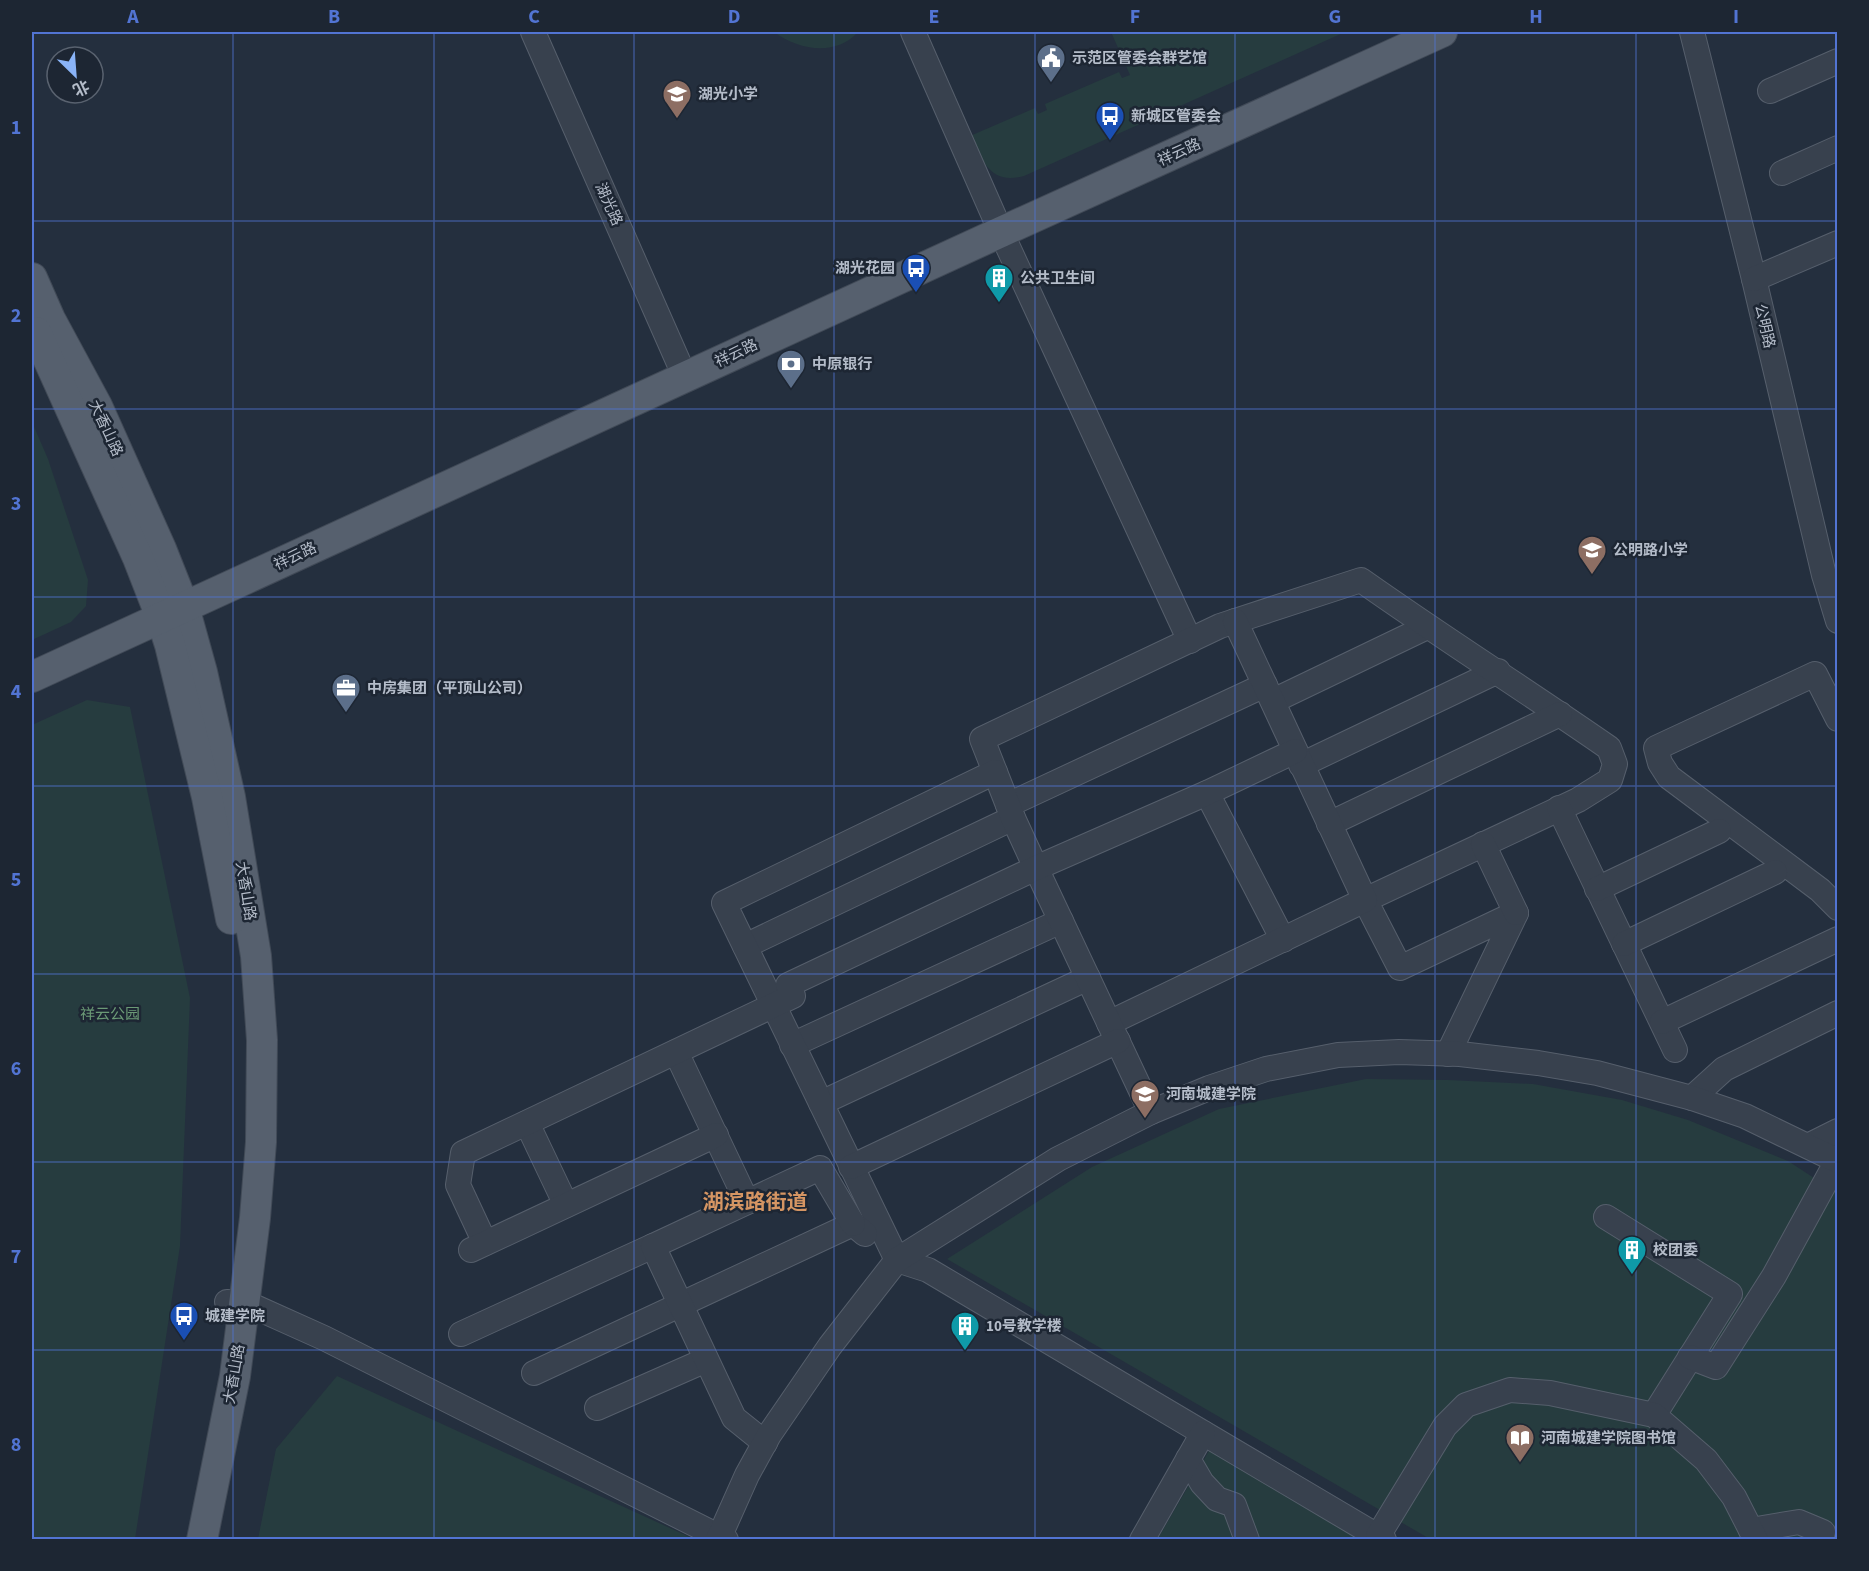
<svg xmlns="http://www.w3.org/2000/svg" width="1869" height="1571" font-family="'Source Sans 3','Noto Sans SC',sans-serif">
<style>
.green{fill:#263c3f}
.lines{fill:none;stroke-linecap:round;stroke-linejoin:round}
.minor-casing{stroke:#565f6c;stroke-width:26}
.major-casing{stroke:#414a57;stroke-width:32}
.minor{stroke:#38414e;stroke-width:24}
.major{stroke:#56606e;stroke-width:30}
.grid{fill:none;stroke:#5274d3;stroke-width:1.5;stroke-opacity:0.55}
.labels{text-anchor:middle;stroke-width:5;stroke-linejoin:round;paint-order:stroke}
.poi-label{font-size:15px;font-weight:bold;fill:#b4bcc9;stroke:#1d2633;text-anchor:start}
.street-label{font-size:15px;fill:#b4bcc9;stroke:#1d2633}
.park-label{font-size:15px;fill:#6b9a76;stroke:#1d2633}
.district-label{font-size:21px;font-weight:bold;fill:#d59563;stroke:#1d2633}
.neatline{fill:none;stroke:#5274d3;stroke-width:2}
.grid-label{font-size:20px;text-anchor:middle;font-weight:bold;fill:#5274d3}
</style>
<rect width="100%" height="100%" fill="#242f3e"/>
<!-- green -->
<g class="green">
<path d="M774,32H858C835,57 799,50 774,32Z"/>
<path d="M1111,32H1345L1024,176C990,185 983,161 970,136L1035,108L1038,114L1047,110L1045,104L1119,72L1122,78L1130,75Z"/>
<path d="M32,422L48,459L88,580L86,606L71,622L32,640Z"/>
<path d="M87,700L130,707L190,998L180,1246L135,1539H32V725Z"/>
<path d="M1366,1079L1448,1080L1533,1084L1622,1100L1688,1120L1788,1161L1837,1193V1539H1430L947,1259L1092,1167L1219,1109Z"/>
<path d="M337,1376L694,1539H258L276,1449Z"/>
<path d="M1213,1444L1371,1540H1157Z"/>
</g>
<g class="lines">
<!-- minor casing -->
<g class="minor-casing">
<g id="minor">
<path d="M533,32L685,377"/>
<path d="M913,32L1001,232L1190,641"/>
<path d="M1692,32L1754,279L1824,575L1838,621"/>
<path d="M1770,91L1838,61"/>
<path d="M1782,173L1838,148"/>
<path d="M1754,279L1838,243"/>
<path d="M1273,701L1427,627"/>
<path d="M1838,719L1815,674L1656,748L1660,763L1669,777L1820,890L1838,908"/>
<path d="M1301,765L1498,671"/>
<path d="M995,772L982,739L1220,626L1361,580C1443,638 1527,691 1609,748L1615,764L1610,780L1578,800L1365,900L1400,968L1516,913L1448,1054"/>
<path d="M1207,793L1283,940"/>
<path d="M1008,805L1265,685"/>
<path d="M1559,808L1675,1050"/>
<path d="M1329,824L1560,714"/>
<path d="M1483,844L1516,913"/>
<path d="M1597,889L1719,831"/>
<path d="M1624,944L1775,872"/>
<path d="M745,946L1013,818"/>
<path d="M1662,1022L1838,939"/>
<path d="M1109,1023L1365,900L1235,621"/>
<path d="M792,1045L1061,921"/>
<path d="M676,1052L747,1202"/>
<path d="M1692,1098L1724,1069L1838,1013"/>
<path d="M821,1103L1088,978"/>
<path d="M1151,1112L1036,868L1013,818L995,772L724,903L897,1260L928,1270L1384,1540"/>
<path d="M527,1123L566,1205"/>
<path d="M1808,1146L1838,1131"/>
<path d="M851,1167L1118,1041"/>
<path d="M1606,1217L1730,1294L1654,1415"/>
<path d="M485,1243L458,1185L463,1153L793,996L788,985L1036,868L1207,793L1295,751"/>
<path d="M471,1250L716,1135"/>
<path d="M227,1302L246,1303L324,1338L726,1540"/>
<path d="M461,1334L653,1246"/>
<path d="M1690,1357L1716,1367L1774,1276L1837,1161"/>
<path d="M534,1373L853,1224L865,1234"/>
<path d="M597,1408L706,1360"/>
<path d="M765,1443L734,1418L653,1246L820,1168L853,1224"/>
<path d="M1188,1459L1202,1483L1217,1499L1234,1505L1247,1540"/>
<path d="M1751,1530L1799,1522L1823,1532"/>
<path d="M1378,1536L1445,1426L1466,1405L1510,1390L1550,1393L1654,1415L1706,1460L1734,1497L1756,1540"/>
<path d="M718,1540L747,1475L769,1435L830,1346L897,1260L1058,1159L1151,1112L1209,1088L1266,1069L1338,1055L1399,1052L1460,1054L1538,1063L1597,1073L1692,1098L1745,1116L1838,1161"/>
<path d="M1142,1540L1203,1433"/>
</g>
</g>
<!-- major casing -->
<g class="major-casing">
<g id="major">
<path d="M32,278L50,319L97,406L161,549L184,607L202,672L230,797L256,956L262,1040L261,1142L255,1218L235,1376L202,1540"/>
<path d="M36,332L138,558L161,617L170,645L207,797L231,919"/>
<path d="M32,677L1001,232L1442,32"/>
</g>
</g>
<!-- minor -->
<use href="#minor" class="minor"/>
<!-- major -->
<use href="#major" class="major"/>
</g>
<!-- grid -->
<path class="grid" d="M233,32V1540M434,32V1540M634,32V1540M834,32V1540M1035,32V1540M1235,32V1540M1435,32V1540M1636,32V1540M32,221H1838M32,409H1838M32,597H1838M32,786H1838M32,974H1838M32,1162H1838M32,1350H1838"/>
<!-- icons -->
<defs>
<g id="civic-pin" transform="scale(1.5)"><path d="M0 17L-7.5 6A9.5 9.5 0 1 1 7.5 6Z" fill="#5c6f8a" stroke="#1d2633"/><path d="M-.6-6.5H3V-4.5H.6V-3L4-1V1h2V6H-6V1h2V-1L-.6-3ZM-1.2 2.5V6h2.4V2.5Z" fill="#fff"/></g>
<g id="school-pin" transform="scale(1.5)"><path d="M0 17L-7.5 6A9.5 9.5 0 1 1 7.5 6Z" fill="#8d6e63" stroke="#1d2633"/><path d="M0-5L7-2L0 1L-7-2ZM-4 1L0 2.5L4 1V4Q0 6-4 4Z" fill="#fff"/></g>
<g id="bus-pin" transform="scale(1.5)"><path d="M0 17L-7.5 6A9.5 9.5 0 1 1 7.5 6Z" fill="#1a4fb4" stroke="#1d2633"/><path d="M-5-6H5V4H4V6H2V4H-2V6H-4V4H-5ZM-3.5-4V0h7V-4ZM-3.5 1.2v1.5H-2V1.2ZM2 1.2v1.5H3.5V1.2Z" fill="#fff"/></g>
<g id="building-pin" transform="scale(1.5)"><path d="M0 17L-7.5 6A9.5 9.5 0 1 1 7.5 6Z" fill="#0f9aa8" stroke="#1d2633"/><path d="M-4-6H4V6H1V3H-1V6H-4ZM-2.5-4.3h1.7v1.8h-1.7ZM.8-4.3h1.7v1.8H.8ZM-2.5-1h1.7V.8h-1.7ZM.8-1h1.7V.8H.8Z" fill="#fff"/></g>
<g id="bank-pin" transform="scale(1.5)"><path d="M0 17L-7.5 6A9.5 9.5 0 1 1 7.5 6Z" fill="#5c6f8a" stroke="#1d2633"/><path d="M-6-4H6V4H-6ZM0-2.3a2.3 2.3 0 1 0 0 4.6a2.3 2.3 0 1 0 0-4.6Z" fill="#fff"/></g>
<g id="office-pin" transform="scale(1.5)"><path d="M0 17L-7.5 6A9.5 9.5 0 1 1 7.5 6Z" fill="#5c6f8a" stroke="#1d2633"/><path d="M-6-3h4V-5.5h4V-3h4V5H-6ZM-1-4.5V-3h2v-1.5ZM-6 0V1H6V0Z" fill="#fff"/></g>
<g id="university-pin" transform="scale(1.5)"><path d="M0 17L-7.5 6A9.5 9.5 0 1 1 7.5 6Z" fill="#8d6e63" stroke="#1d2633"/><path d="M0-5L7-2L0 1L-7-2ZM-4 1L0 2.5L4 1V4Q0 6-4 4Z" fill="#fff"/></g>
<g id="library-pin" transform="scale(1.5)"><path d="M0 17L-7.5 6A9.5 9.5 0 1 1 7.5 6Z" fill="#8d6e63" stroke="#1d2633"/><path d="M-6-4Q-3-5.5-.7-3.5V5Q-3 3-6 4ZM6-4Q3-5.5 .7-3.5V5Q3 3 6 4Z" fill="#fff"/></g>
</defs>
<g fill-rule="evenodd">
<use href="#civic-pin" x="1051" y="58"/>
<use href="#school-pin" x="677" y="94"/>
<use href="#bus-pin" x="1110" y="116"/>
<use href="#bus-pin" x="916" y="268"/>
<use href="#building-pin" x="999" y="278"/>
<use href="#bank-pin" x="791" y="364"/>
<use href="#school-pin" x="1592" y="550"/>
<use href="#office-pin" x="346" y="688"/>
<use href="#university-pin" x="1145" y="1094"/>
<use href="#building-pin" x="1632" y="1250"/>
<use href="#bus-pin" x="184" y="1316"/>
<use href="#building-pin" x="965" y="1326"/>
<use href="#library-pin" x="1520" y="1438"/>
</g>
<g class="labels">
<!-- poi labels -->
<g class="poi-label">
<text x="1072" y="63">示范区管委会群艺馆</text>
<text x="698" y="99">湖光小学</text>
<text x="1131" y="121">新城区管委会</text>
<text x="895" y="273" text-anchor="end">湖光花园</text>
<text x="1020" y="283">公共卫生间</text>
<text x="812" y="369">中原银行</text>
<text x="1613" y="555">公明路小学</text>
<text x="367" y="693">中房集团（平顶山公司）</text>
<text x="1166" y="1099">河南城建学院</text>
<text x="1653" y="1255">校团委</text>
<text x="205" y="1321">城建学院</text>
<text x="986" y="1331">10号教学楼</text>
<text x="1541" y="1443">河南城建学院图书馆</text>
</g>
<!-- street labels -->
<g class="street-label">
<text transform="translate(1179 152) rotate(-24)" y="5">祥云路</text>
<text transform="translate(609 204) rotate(66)" y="5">湖光路</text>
<text transform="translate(1765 326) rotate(77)" y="5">公明路</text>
<text transform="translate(736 353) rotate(-25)" y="5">祥云路</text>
<text transform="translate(106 428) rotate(65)" y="5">大香山路</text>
<text transform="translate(295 556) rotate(-25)" y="5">祥云路</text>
<text transform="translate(246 891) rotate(81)" y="5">大香山路</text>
<text transform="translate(234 1374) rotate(-80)" y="5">大香山路</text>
</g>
<!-- park labels -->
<g class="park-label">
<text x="110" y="1019">祥云公园</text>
</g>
<!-- district labels -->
<g class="district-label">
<text x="755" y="1209">湖滨路街道</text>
</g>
</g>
<!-- border -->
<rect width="1869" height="1571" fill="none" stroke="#1d2633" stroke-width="66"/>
<!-- north arrow -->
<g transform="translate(75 75) rotate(155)"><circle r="28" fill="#1d2633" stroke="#59626f" stroke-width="1.5"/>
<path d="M0-4.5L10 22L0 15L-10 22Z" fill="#8ab4f8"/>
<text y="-9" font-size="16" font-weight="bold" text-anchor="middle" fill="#b4bcc9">北</text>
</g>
<rect x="33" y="33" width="1803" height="1505" class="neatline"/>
<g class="grid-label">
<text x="133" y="23">A</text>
<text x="334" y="23">B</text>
<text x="534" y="23">C</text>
<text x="734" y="23">D</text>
<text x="934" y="23">E</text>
<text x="1135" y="23">F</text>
<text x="1335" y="23">G</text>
<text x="1536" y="23">H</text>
<text x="1736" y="23">I</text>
<text x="16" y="134">1</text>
<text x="16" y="322">2</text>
<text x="16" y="510">3</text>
<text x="16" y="698">4</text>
<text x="16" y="886">5</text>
<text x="16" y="1075">6</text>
<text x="16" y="1263">7</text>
<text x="16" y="1451">8</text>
</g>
</svg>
